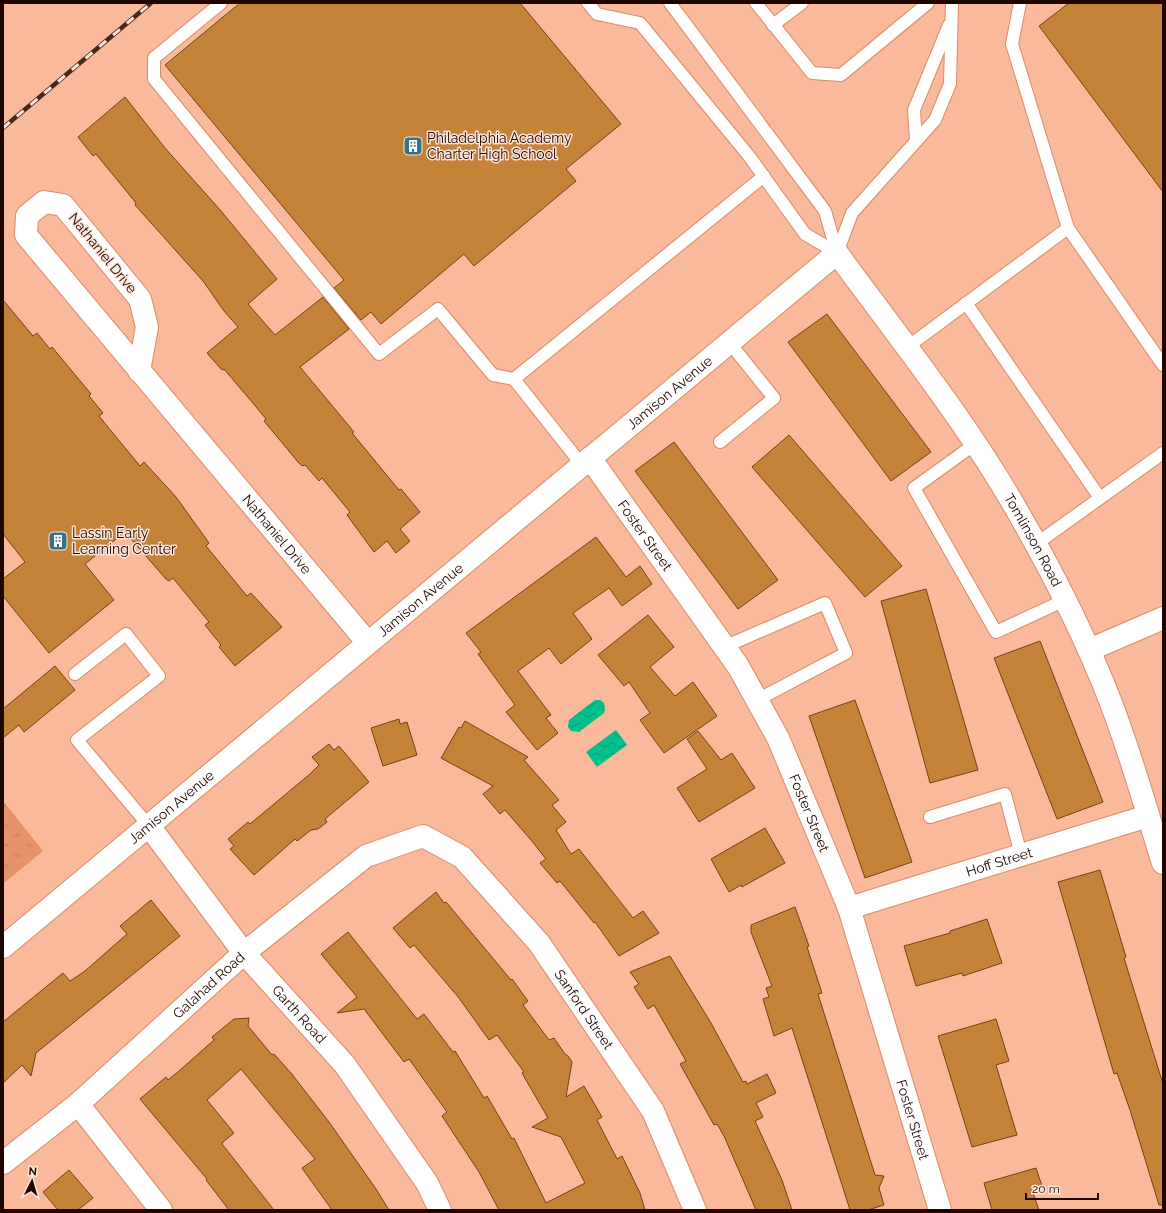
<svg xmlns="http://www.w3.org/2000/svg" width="1166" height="1213" font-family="Raleway,sans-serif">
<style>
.grass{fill:url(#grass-tufts)}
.water{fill:url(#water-waves)}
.building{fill:#c58239;stroke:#704512}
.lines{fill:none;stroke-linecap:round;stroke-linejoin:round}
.lane-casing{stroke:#d98b67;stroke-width:14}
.street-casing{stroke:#d98b67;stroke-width:24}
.lane{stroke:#fff;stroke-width:12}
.street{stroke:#fff;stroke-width:22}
.rail-casing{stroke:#48271d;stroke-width:4.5}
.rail{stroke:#fee5d9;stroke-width:3;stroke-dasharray:9;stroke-linecap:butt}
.labels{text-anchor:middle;stroke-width:3;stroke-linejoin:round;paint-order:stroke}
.poi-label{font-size:14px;fill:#1f0500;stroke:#fee5d9;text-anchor:start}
.street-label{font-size:14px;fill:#1f0500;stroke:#fee5d9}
</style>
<defs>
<pattern id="grass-tufts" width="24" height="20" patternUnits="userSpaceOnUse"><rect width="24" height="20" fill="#e7926a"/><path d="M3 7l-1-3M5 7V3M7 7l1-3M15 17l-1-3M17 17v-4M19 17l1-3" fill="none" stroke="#c67c5a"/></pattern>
<pattern id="water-waves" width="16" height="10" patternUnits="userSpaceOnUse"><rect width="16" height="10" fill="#01c08c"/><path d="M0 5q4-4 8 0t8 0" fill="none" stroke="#02a477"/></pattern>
</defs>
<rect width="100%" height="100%" fill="#fab99b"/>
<!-- grass -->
<path class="grass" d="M3,801L43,851L3,884Z"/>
<!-- water -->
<g class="water">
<path d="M595,700H600L604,703L605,710L604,713L579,732L571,731L568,727L569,720Z"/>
<path d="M616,730L627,745L597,767L586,752Z"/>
</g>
<!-- building -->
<g class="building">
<path d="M240,3H520L621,124L566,169L576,181L474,266L464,254L381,324L371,312L361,320L334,288L344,280L165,65Z"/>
<path d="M1069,3H1163V192L1039,26Z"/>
<path d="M125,97L165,148L221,211L277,279L248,304L275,335L323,297L349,329L300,367L354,432L352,433L399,490L401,489L420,512L400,529L410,541L396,553L387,541L374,552L347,515L350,512L322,478L319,481L305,465L302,466L298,462L264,421L266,419L252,402L224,369L222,370L207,353L238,327L224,311L203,281L135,205L136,203L123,187L96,154L93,156L78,137Z"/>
<path d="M3,300L33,336L37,333L50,349L52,347L91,394L89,396L103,413L99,416L112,432L140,466L144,462L176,497L209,543L206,546L247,596L251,593L282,627L235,666L219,647L221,645L205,625L209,622L173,578L169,581L166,579L125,532L85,564L114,600L49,653L3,596V579L25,562L3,534Z"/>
<path d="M827,314L931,452L891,481L788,342Z"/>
<path d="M789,435L902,566L865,597L752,467Z"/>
<path d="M674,442L778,580L738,609L635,471Z"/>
<path d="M596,537L626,577L640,566L652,584L622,606L609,588L573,613L592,639L561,664L549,648L518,671L551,715L546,718L558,733L537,750L506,712L515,705L478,654L481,652L466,633Z"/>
<path d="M926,589L978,770L930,783L881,601Z"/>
<path d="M648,615L674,647L650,667L675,696L693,682L717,716L664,753L640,720L650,713L629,682L624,686L598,655Z"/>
<path d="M1040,641L1103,802L1057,819L994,658Z"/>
<path d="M55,666L75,690L24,732L19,725L3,738V709Z"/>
<path d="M855,700L912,862L865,878L809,716Z"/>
<path d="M399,719L400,724L407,722L417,755L383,766L371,728Z"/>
<path d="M465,721L528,757L524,760L559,800L552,805L566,822L556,830L571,854L579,849L633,918L643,911L659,933L619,956L595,922L594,923L560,881L557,883L540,863L546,859L531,840L505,810L500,814L483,794L493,786L441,758L459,727L461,728Z"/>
<path d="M698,731L721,760L732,753L755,788L699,822L677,788L707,769L687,739Z"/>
<path d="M329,744L334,750L339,746L369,782L325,819L327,822L318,829L311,830L297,841L295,839L254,875L230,849L234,846L228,839L248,822L250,824L310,774L319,765L312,757Z"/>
<path d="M765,828L785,863L742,887L741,885L729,892L711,859Z"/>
<path d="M1100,870L1126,957L1124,958L1163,1084V1205H1159L1130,1110L1117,1073L1114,1074L1058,882Z"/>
<path d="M436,892L444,903L446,902L511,980L512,979L528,1001L523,1005L549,1040L554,1038L565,1054L568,1056L572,1062L566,1097L584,1086L602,1117L597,1120L617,1159L622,1156L640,1193L645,1210H499L479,1172L442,1116L447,1112L409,1059L404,1062L364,1009L337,1013L357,997L321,954L348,932L417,1019L424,1014L453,1052L455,1051L484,1098L487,1096L512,1139L514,1138L546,1203L585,1183L561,1137L532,1127L548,1118L522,1073L524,1072L497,1035L489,1040L459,998L414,945L410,948L393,928Z"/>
<path d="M151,900L180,936L36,1053L31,1076L22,1065L3,1083V1022L63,973L70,981L85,971L127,934L120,926Z"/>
<path d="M795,907L809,946L807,947L822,993L818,994L875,1175L884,1176L879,1188L884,1205L868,1210H850L792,1028L774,1036L763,999L769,997L766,988L772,986L751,932V925Z"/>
<path d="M987,919L1002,963L963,976L962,973L916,986L904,946L950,933V931Z"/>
<path d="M670,956L711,1023L743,1082L746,1081L747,1084L767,1074L776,1093L756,1103L763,1117L755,1121L782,1180L792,1210H756L724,1136L717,1124L714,1125L680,1064L686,1061L654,1005L648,1009L634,987L639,984L630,972Z"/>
<path d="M249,1018L248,1026L272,1055L274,1054L291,1073L329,1122L376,1189L389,1210H332L302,1168L315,1159L241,1069L207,1100L234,1133L223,1142L222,1144L274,1210H229L206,1180L207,1179L140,1099L166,1077L168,1080L179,1071L214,1040L212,1037L234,1019Z"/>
<path d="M996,1019L1009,1061L996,1065L1017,1135L972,1147L938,1036Z"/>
<path d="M1036,1168L1042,1186L1032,1190L1039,1210H992L984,1183Z"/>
<path d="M69,1170L93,1198L78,1210H58L43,1192Z"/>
</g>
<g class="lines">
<!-- lane casing -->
<g class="lane-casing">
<g id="lane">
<path d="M221,3L154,58V79L379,354L438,309L493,375L514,379L582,465"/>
<path d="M588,3L597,14L640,23L749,156L805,234L837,253"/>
<path d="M670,3L825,211L837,253"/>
<path d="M756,3L812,73L841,75L928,3"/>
<path d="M1020,3L1012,44L1068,228"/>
<path d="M773,25L802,3"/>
<path d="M916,140L914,110L949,25"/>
<path d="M837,253L852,213L935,120L950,84L952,3"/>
<path d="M966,303L1100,498"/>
<path d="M906,348L1068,228L1163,365"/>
<path d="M514,379L764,176"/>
<path d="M720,442L774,398L729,342"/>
<path d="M975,444L914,488L996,632L1065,600"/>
<path d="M1036,544L1163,453"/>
<path d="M724,647L825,603L846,653L757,700"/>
<path d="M75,674L126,634L159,676L77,740L149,826"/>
<path d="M930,817L1005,794L1021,855"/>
</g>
</g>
<!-- street casing -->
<g class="street-casing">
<g id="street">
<path id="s1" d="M139,371L147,327L140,299L63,205L44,202L27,216L26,235L368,643"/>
<path id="s2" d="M590,458L738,666L778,738L849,908L940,1210"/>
<path d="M1089,650L1163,618"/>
<path id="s3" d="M149,826L244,953L345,1065L427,1183L440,1210"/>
<path id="s4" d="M849,908L1148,816"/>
<path id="s5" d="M3,947L837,253C899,338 967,422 1019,514C1054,575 1086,638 1111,703C1131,755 1146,809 1163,863"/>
<path d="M78,1104L161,1210"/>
<path id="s6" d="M3,1163L78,1104L244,953L366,856L423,836L462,857L539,943L653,1111L695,1210"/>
</g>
</g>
<!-- lane -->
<use href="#lane" class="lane"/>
<!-- street -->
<use href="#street" class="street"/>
<!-- rail casing -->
<g class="rail-casing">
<path id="rail" d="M3,128L151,3"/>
</g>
<!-- rail -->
<use href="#rail" class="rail"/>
</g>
<!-- icons -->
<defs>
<g id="building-square" transform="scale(1)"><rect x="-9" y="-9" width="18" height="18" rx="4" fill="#367389" stroke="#fee5d9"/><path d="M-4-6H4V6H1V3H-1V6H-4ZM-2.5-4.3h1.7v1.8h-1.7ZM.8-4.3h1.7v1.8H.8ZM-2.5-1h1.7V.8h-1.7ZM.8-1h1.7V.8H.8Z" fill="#fff"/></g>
</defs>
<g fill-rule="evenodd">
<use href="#building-square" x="413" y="146"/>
<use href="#building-square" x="58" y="541"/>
</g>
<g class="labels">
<!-- poi labels -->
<g class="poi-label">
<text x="427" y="143">Philadelphia Academy<tspan x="427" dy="16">Charter High School</tspan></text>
<text x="72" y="538">Lassin Early<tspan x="72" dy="16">Learning Center</tspan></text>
</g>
<!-- street labels -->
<g class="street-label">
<text transform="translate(103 253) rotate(51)" y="5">Nathaniel Drive</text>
<text dy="5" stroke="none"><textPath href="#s5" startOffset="867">Jamison Avenue</textPath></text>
<text dy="5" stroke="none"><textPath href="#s1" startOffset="646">Nathaniel Drive</textPath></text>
<text dy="5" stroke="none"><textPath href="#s2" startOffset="95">Foster Street</textPath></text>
<text dy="5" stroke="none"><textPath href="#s5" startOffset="1433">Tomlinson Road</textPath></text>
<text dy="5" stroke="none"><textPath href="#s5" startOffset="543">Jamison Avenue</textPath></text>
<text dy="5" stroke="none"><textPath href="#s5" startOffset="219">Jamison Avenue</textPath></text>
<text dy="5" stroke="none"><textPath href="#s2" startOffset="419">Foster Street</textPath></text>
<text dy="5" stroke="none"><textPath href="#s4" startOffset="157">Hoff Street</textPath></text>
<text dy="5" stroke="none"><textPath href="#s6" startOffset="272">Galahad Road</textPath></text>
<text dy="5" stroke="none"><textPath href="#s6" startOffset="776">Sanford Street</textPath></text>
<text dy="5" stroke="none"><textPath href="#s3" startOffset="241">Garth Road</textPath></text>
<text dy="5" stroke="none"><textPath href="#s2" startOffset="743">Foster Street</textPath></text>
</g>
</g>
<!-- border -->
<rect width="1166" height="1213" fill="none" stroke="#1f0500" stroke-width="8"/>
<!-- north arrow -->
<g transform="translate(32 1181) rotate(5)" stroke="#fee5d9" stroke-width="3" paint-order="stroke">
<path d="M0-3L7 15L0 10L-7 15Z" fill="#1f0500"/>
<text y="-6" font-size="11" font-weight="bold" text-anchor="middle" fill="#1f0500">N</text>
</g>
<!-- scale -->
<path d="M1026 1193v6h72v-6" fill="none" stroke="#1f0500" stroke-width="2"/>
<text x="1032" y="1193" font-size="12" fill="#1f0500" stroke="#fee5d9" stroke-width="3" paint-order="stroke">20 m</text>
</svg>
